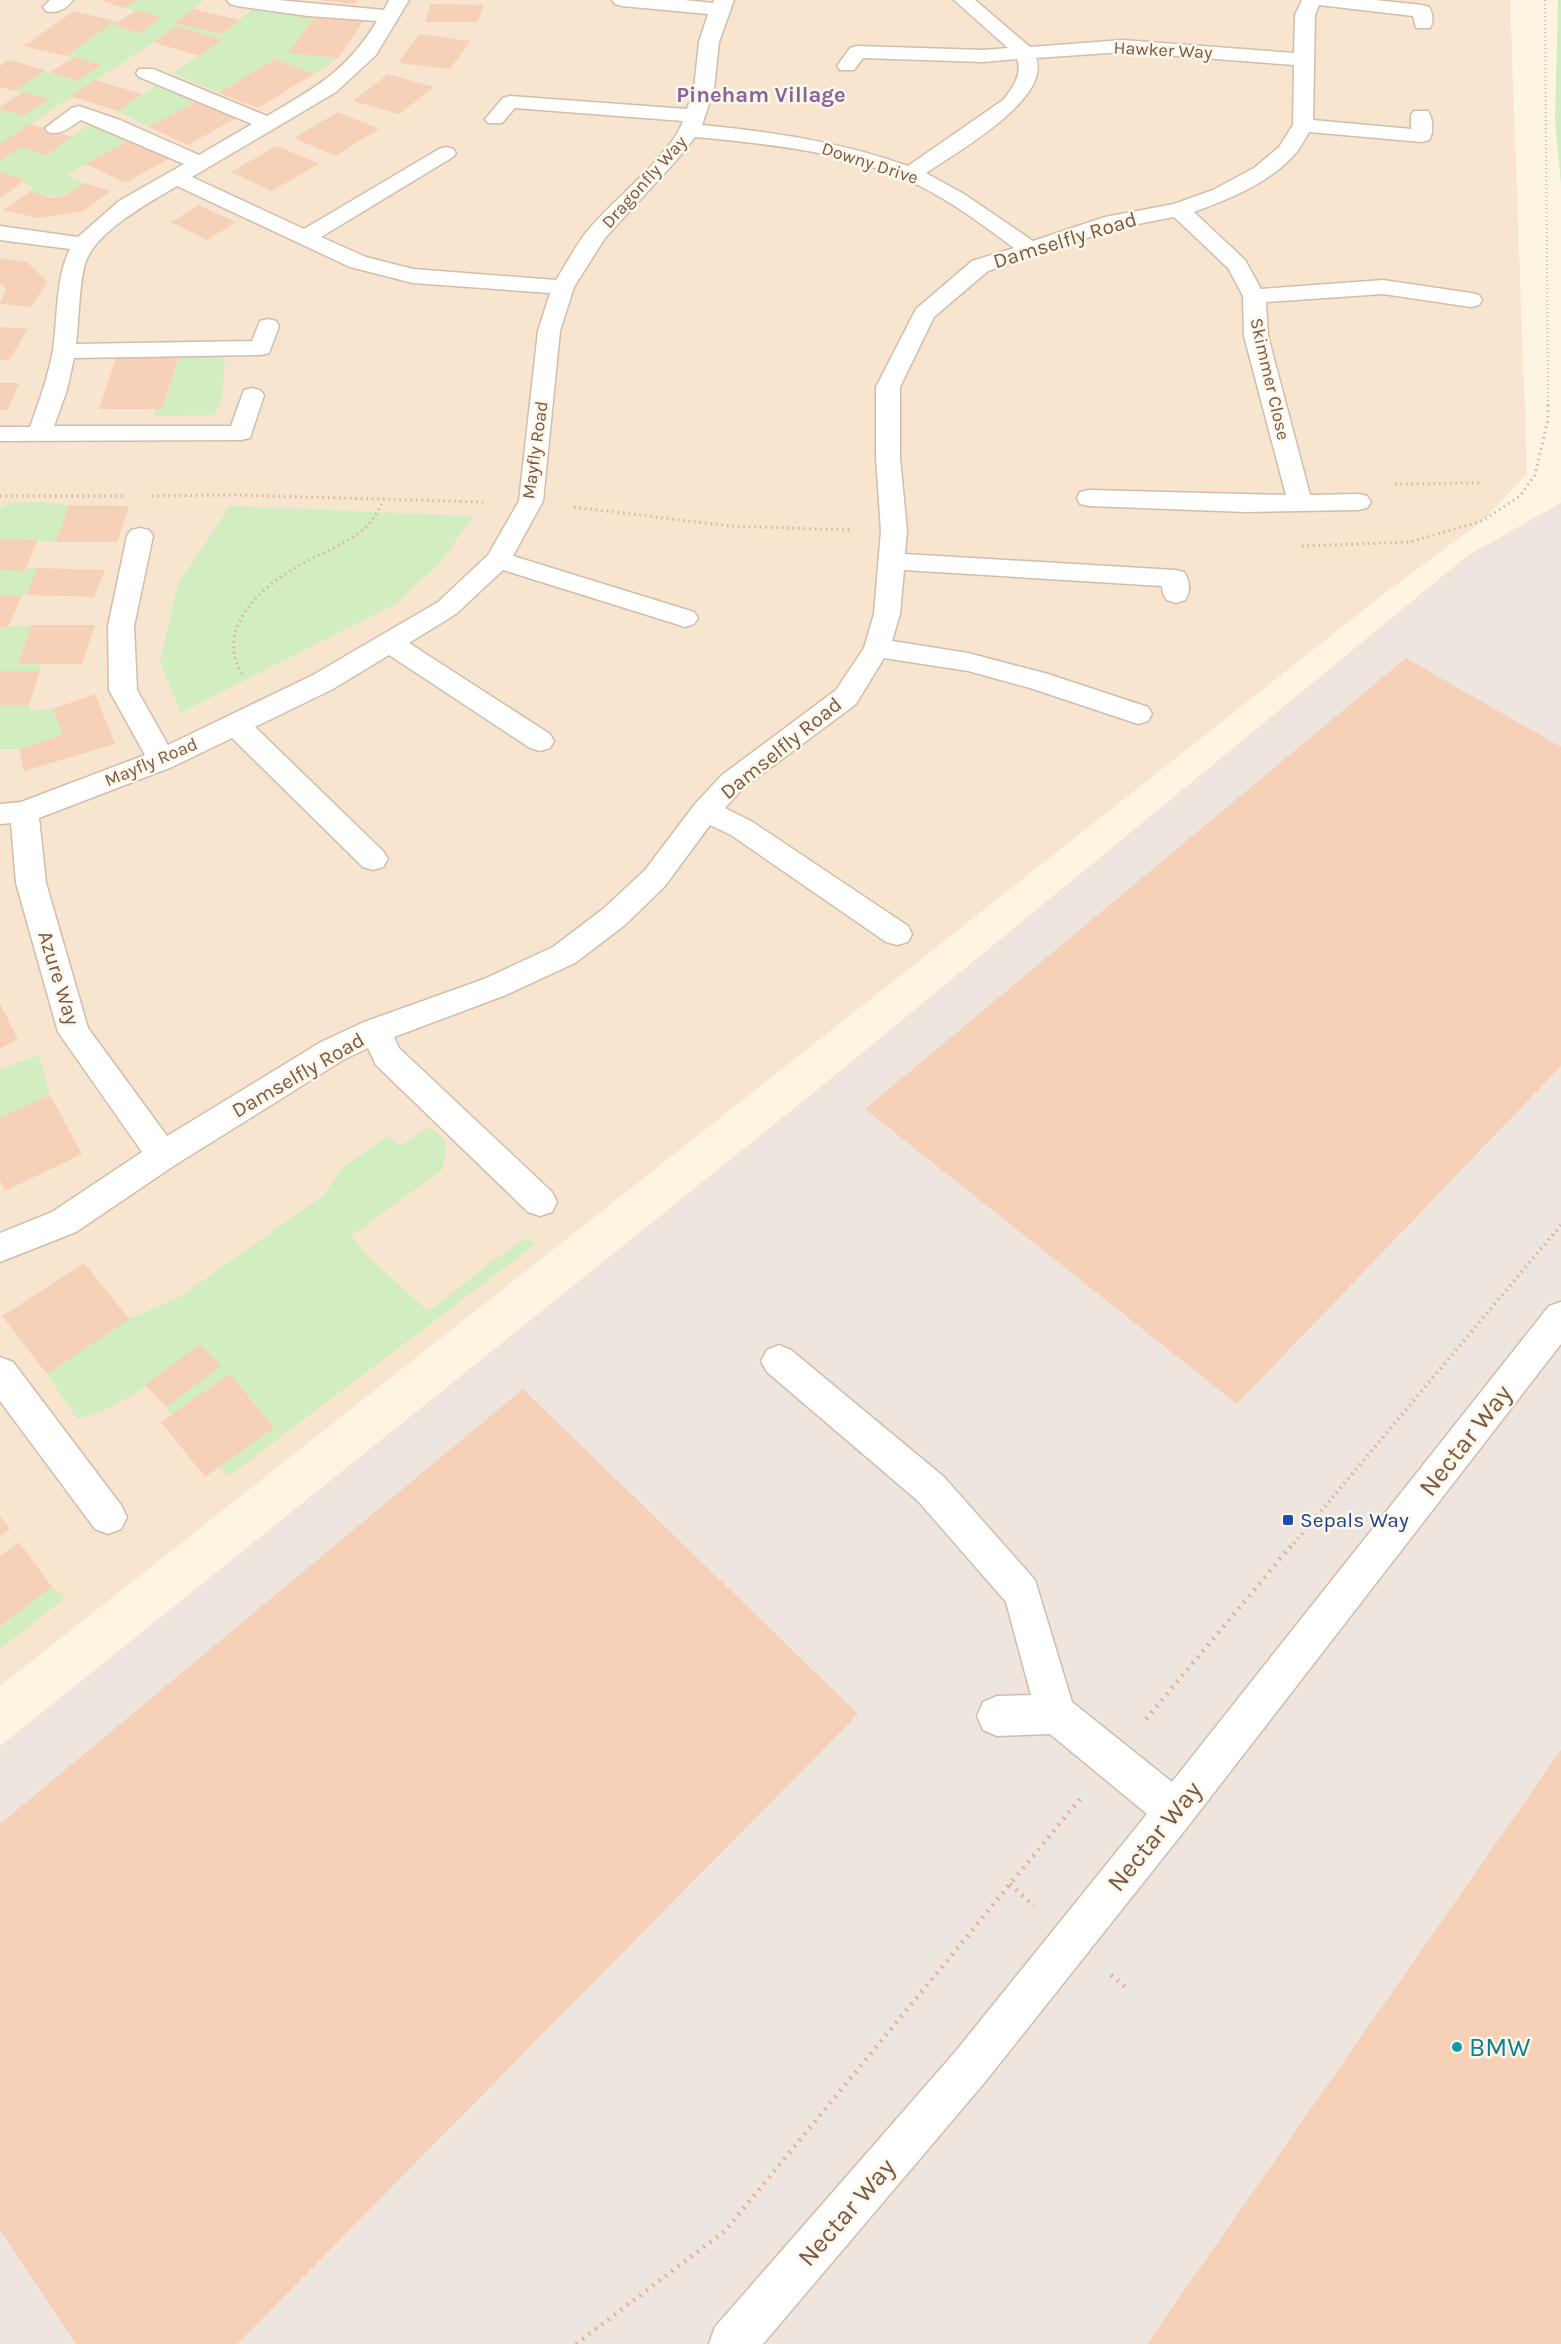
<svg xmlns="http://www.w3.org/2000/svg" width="1561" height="2344" font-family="Karla,sans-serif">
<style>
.residential{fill:#f7e5d0}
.industrial{fill:#ede5de}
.green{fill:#d2edbf}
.building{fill:#f6d1b7}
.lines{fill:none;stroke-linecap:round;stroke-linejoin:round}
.minor-casing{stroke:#d3bdaa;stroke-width:3}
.path-far3{stroke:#dbb49a;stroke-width:2;stroke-dasharray:1 3;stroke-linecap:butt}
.path-far2{stroke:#dbb49a;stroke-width:3;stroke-dasharray:1.5 4;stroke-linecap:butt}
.path-far1{stroke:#dbb49a;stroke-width:4;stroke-dasharray:1.5 4.5;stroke-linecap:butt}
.path{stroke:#dbb49a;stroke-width:4.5;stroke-dasharray:2 6;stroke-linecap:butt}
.minor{fill:#fff;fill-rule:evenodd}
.transit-dot{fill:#1a4fb4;stroke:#fff7ea;stroke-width:2}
.culture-dot{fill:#0f9aa8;stroke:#fff7ea;stroke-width:2}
.labels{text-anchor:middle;stroke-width:5;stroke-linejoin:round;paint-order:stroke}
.far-street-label{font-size:18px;fill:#795846;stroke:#fff7ea}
.street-label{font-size:21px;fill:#795846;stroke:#fff7ea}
.transit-label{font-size:21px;fill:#164399;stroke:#fff7ea;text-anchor:start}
.far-district-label{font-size:22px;font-weight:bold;fill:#89619d;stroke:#fff7ea}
.near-street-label{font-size:26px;fill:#795846;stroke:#fff7ea}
.near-culture-label{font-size:26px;fill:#0d838f;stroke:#fff7ea;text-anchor:start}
</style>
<rect width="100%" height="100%" fill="#fef4e2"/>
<!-- residential -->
<path class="residential" d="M0,0H1510L1527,474L1482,521L1385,593L0,1686Z"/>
<!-- industrial -->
<path class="industrial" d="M1561,503V2344H0V1746L823,1085L1467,556Z"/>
<!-- green -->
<g class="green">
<path d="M136,0H204L175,23L222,34L254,8L316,15L289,53L338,58L314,74L275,59L219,93L173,73L222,40L176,27L0,144V109L24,116L48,100L15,91L45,70L50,73L77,81L100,65L66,56L115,21L119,22L115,26L139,33L162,18L124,8Z"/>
<path d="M1558,0H1561V184L1555,121Z"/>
<path d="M158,84L195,102L149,127L118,111Z"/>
<path d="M101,124L134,138L67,175L84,183C62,198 55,199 30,191L34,187L21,182L24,179L0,172V161L21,147L47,155L85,127Z"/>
<path d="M214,355L225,359L222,396L215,415L154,416L156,409H162L179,358Z"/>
<path d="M41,502L69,505L56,542L0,539V508L10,503Z"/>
<path d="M230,506L473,516L441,562L395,604L181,713L160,661L178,584Z"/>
<path d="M37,568L27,595H0V570Z"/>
<path d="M32,625L18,664H41L40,671H0V627Z"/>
<path d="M0,705H29L30,711L53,709L63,735L19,749H0Z"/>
<path d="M39,1055L50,1095L0,1118V1070Z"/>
<path d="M430,1127L446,1141L443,1169L351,1236L373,1261L429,1312L492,1261L527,1238L536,1244L229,1476L218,1467L274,1427L230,1374L171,1415L166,1407L220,1366L201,1344C163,1372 123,1409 77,1419L47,1374L129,1319L181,1296L324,1195L341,1169L388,1136L400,1146Z"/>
<path d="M52,1587L66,1597L0,1649V1626Z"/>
</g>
<!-- building -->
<g class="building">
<path d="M100,0H136L124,8Z"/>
<path d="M319,0H358L355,4Z"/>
<path d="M431,4L483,5L478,22H425Z"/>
<path d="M193,9L240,20L222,34L175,23Z"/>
<path d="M137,10L162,18L139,33L114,25Z"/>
<path d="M74,11L115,21L66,56L24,46Z"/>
<path d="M316,15L364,20L338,58L288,53Z"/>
<path d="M176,26L222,40L199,56L153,42Z"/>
<path d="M419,34L470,41L450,69L398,63Z"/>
<path d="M74,57L101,65L77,81L50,73Z"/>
<path d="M275,59L314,74L258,108L219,93Z"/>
<path d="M9,60L45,70L15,91L0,87V66Z"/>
<path d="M388,74L434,87L399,114L353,101Z"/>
<path d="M95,80L142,94L118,111L70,96Z"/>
<path d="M22,92L49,99L24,116L0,109V107Z"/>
<path d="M195,102L235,119L188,145L149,127Z"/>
<path d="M338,112L379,129L335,156L294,138Z"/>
<path d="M29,124L72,137L47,155L21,147L0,161V144Z"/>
<path d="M134,138L174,156L125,183L86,164Z"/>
<path d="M277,146L319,164L272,191L231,172Z"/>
<path d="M0,172L25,180L0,198Z"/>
<path d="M84,183L110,191L84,211L38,218L4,210L30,191L51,198L66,195Z"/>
<path d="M199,205L236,222L207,240L171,222Z"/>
<path d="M0,258L27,262L47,282L31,307L0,304L6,289L0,283Z"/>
<path d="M0,327L28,329L9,360H0Z"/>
<path d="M116,358H179L162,409H99Z"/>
<path d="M0,383H19L8,410H0Z"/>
<path d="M69,505L129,506L117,542H56Z"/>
<path d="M0,539L38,540L25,571L0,570Z"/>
<path d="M37,568L105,570L94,597L27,595Z"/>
<path d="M0,595H22L8,627H0Z"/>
<path d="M32,625H95L82,664H18Z"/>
<path d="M1406,658L1561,747V1066L1237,1404L865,1109Z"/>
<path d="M0,671H40L29,705H0Z"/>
<path d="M95,694L115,744L24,771L19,749L63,735L53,709Z"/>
<path d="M0,1003L18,1040L0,1048Z"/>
<path d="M50,1095L82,1154L5,1191L0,1180V1118Z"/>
<path d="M84,1263L129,1319L47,1374L2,1316Z"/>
<path d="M200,1344L221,1366L166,1407L145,1385Z"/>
<path d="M230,1374L274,1428L205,1477L161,1422Z"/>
<path d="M523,1389L858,1714L237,2344H76L0,2230V1824Z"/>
<path d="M0,1516L10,1529L0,1536Z"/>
<path d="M19,1542L52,1587L0,1626V1556Z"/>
<path d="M1561,1750V2344H1147Z"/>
</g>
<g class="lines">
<!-- minor casing -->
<g class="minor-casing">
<g id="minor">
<path d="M50,0H73C66,9 57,14 46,11L43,7Z"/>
<path d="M227,0H278L384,10L389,0H409L376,55L336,92L192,177L304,229L439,149L446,147L453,149L456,153L453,157L321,237L366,257L413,269L556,280C567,263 576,244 589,229C613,200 672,154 683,121L515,108L502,123H488L485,119L503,98L510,96L687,109L694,89L699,42L708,14L622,6L615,4L612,0H684L713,3L714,0H734L719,42L714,89L702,125C772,132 842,142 908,166L1003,100C1012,89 1023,74 1017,59L983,62L863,58L854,70H840L837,66L850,48L857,46L983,50L1008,48L954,0H975L1030,47L1123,40L1294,53L1295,15L1302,0H1375L1422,5L1429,7C1433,13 1434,22 1430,28H1416L1413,16L1319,5L1315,15L1313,120L1411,129V115L1414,111H1428C1433,118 1434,133 1429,140L1422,142L1309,132C1305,139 1300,149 1294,155C1268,184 1229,199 1194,212L1245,260L1261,289L1383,280L1471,293L1479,295L1482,300L1479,305L1471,307L1383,294L1266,302L1268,336L1310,495L1358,494L1367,496L1371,502L1367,508L1358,510L1246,512L1089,506L1080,504L1077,498L1080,492L1089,490L1286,495L1244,336L1243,296L1228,268L1174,217L1117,228L988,271L934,317L900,387V458L907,531L905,554L1175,570L1184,572C1190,581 1191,591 1185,600L1176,603L1167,600L1163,594L1162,586L904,570L900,614L892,641L968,653L1048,674L1148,707L1152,714L1148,721L1138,724L1030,688L968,671L884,658L856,704L742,789L725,808L751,821L908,926L912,934L908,942L897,945L886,942L731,835L710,825L665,886L625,925L575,963L506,995L394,1037L399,1048L552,1192L557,1202L552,1212L540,1216L528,1212L376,1065L368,1048L343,1060L175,1165L76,1232L0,1262V1233L52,1212L142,1152L58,1032L16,883L11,823L0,824V804L21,802L145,755L109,690L108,626L127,536L131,530L140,528L149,530L153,536L134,626L137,690L168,745L313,675L438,602L488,555L519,501L538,331L550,293L413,283L350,267L177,186C150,202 97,231 86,261C79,280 79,322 76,344L252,341L260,321L268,319L276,321L279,326L269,353L261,355L74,358L67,390L54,426H231L244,390L252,388L260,390L264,395L250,438L241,440L0,441V427H30C39,402 48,377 53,350C58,317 55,279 70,249L0,240V226L78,237L119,201L184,164L81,120C70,127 61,136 48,132L45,128L72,108L79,106L120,120L199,155L252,124L139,77L136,73L139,69H153L267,116C316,87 347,71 377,21L308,16L237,6L230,4ZM1123,52L1294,65L1293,125L1279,147L1254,168L1213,190L1174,204L1105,217L1033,241L964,194L926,173C955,153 1052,99 1036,58ZM695,137C771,144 849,152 918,185C952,202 983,225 1014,248L972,261L916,309L876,387V458L881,531L874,614L864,648L836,690L722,775L695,804L645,870L603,909L553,947L484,979L364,1022L321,1042L167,1136L88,1028L46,883L39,818L172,767L232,738L363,867L373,870L383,867L388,859L383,851L255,727L333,689L389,655L530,748L540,751L550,748L554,741L550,734L409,643L456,614L503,570L676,624L685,627L694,624L698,618L694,612L513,556L543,501L560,331L574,287L605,238L674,163Z"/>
<path d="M1561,1302V1344L1189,1825L985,2082L763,2344H709L715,2327L955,2052L1147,1814L1050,1734L997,1736L983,1730L977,1716L983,1702L997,1696L1031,1695L1006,1602L918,1501L767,1372L761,1361L767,1350L779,1345L791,1350L944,1477L1035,1580L1072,1702L1172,1782L1549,1306Z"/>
<path d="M0,1357L13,1362L121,1505L127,1517L121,1529L108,1534L95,1529L0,1401Z"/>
</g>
</g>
<!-- path-far3 -->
<path class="path-far3" d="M1545,0L1548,405"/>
<!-- path-far2 -->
<g class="path-far2">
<path d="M1395,484L1483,483"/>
<path d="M0,496H126"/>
<path d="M152,496L236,495L483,502"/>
<path d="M574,507L729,526L850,530"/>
<path d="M1302,546L1410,542L1482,521L1520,496L1535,475L1548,420V404"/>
<path d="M242,674C215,629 259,589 295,568C316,555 340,547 360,532C372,523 378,512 384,499"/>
</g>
<!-- path-far1 -->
<path class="path-far1" d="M1290,1548L1561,1225"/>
<!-- path -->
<g class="path">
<path d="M1146,1719L1291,1546"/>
<path d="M1010,1884L1034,1906"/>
<path d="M1111,1975L1127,1988"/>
<path d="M576,2344L725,2231L1080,1799"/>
</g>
<!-- minor -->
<use href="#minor" class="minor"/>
</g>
<!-- markers -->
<rect class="transit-dot" x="1282" y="1514" width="12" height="12" rx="3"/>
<circle class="culture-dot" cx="1457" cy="2047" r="6"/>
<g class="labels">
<!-- far-street labels -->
<g class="far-street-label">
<text transform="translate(1163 50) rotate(3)" y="6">Hawker Way</text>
<text transform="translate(870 163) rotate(18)" y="6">Downy Drive</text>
<text transform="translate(644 182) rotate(-48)" y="6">Dragonfly Way</text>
<text transform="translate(1270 379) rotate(77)" y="6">Skimmer Close</text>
<text transform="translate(535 450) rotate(-82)" y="6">Mayfly Road</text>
<text transform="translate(151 762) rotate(-23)" y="6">Mayfly Road</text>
</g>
<!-- street labels -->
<g class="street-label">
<text transform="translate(1065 240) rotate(-17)" y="7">Damselfly Road</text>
<text transform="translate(781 748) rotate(-39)" y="7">Damselfly Road</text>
<text transform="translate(59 978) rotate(73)" y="7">Azure Way</text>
<text transform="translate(298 1075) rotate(-30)" y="7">Damselfly Road</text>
</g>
<!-- transit labels -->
<g class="transit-label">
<text x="1300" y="1527">Sepals Way</text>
</g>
<!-- far-district labels -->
<g class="far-district-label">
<text x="761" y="102">Pineham Village</text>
</g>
<!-- near-street labels -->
<g class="near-street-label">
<text transform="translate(1465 1440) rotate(-52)" y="9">Nectar Way</text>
<text transform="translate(1154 1836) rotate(-51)" y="9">Nectar Way</text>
<text transform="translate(846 2212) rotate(-49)" y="9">Nectar Way</text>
</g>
<!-- near-culture labels -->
<g class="near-culture-label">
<text x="1469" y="2056">BMW</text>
</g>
</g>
</svg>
